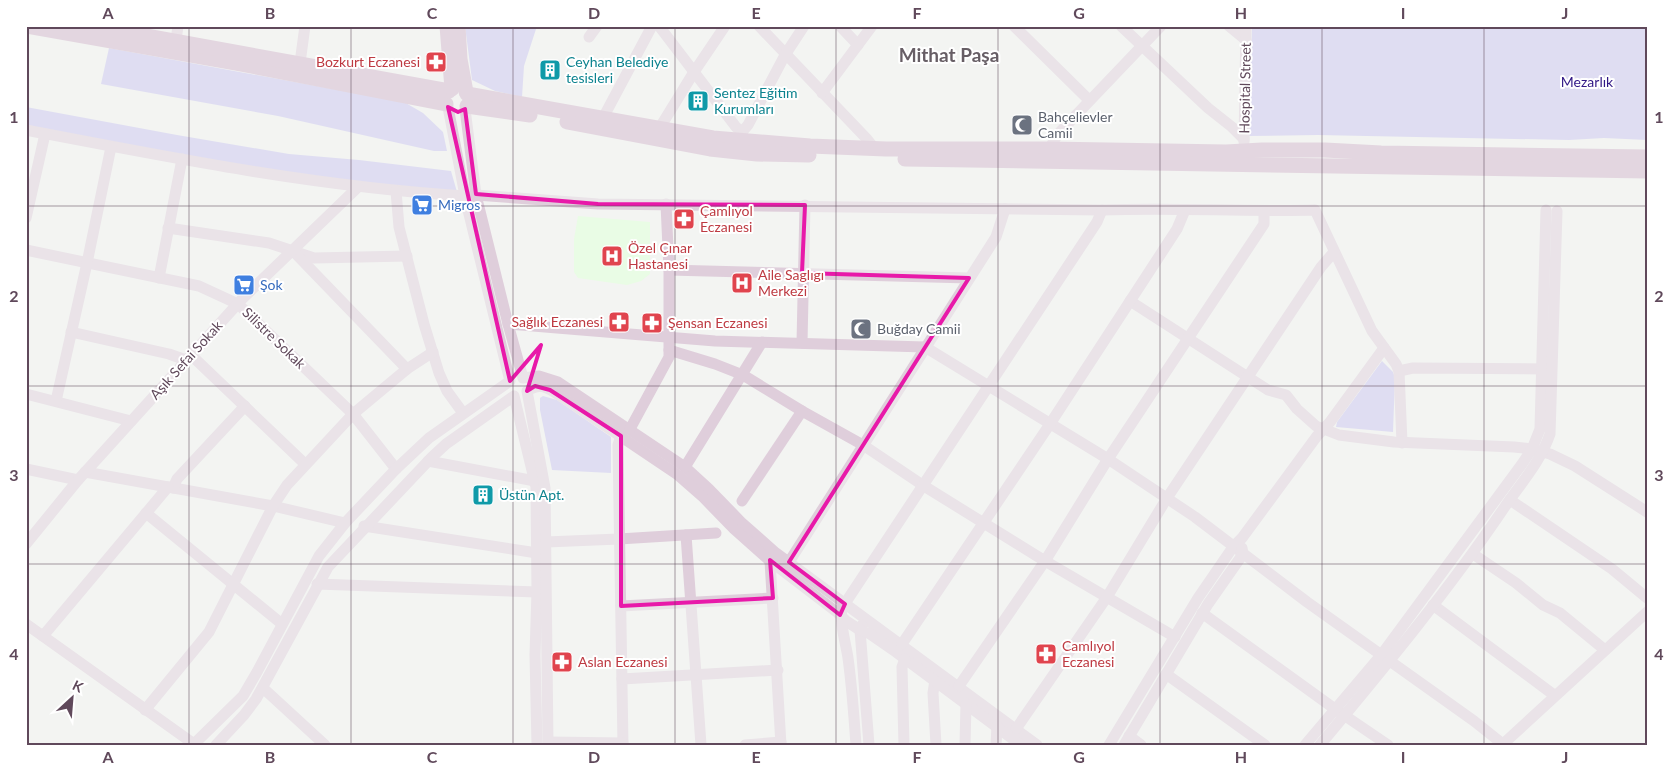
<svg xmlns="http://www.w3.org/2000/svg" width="1673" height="771" font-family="Lato,sans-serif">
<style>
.medical{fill:#e9fce5}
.green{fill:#c8c2f1}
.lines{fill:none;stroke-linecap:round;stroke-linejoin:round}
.minor{stroke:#dfcedb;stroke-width:11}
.major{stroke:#d1b2c9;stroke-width:15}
.marked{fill:none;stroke:#e819a9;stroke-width:4;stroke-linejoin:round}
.grid{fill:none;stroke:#60495b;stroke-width:1;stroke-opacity:0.55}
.labels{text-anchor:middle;stroke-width:4;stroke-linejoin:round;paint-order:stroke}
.health-label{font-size:14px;fill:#be3a42;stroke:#fff;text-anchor:start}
.culture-label{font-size:14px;fill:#0d838f;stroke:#fff;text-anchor:start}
.park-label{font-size:14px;fill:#311785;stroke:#fff}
.street-label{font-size:14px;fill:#60495b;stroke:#fff}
.worship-label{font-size:14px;fill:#5b616d;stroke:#fff;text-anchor:start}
.shop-label{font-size:14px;fill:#366cbe;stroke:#fff;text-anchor:start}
.district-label{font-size:19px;font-weight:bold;fill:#675e65;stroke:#fff}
.neatline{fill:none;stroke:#60495b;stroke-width:2}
.grid-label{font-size:16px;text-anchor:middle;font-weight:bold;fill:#60495b}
</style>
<rect width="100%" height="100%" fill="#f3f4f2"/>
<!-- medical -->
<path class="medical" d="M578,216L650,222V274L641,281L627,285L578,278L574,272V239Z"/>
<!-- green -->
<g class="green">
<path d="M465,26H537L524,66L522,97L495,91L472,80Z"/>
<path d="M1252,26H1647V140L1604,138L1569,140L1318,135L1249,136Z"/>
<path d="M109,48L404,102L423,113L443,132L447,151H434L278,116L101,84Z"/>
<path d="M26,107L177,135L289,154L359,160L451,171L457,192L376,189L26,130Z"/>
<path d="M1382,361L1393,372L1395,378L1393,432L1336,427L1337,422Z"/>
<path d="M543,396L557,400L611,437V473L552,470L540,410V398Z"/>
</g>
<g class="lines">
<!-- minor -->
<g class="minor">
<path d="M659,26L736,127L742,132L743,141"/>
<path d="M759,26L866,138L874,148"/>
<path d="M840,26L858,45"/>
<path d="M1014,26L1089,100"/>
<path d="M1121,26L1208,108L1232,127L1244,139"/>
<path d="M1229,26L1246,40"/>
<path d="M589,37L597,26"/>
<path d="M176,40L178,26"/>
<path d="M300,63L305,26"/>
<path d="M822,93L872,26"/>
<path d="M465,109L476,195L508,324L523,378L539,376L558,382L685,467L709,489L741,522L776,553L1037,745"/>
<path d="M603,118L652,26"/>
<path d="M659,129L694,72L725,26"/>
<path d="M26,130C172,158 318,187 465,196"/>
<path d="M742,132L748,125L785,55L804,26"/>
<path d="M1244,142L1246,26"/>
<path d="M1049,149L1058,134L1161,26"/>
<path d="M396,191L399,227L424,324L439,373L447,391L463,413"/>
<path d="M476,195L598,204L1102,210C1173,207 1244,212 1315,210L1372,331L1396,364L1399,371L1402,443"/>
<path d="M26,218L45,134"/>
<path d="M168,228L269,243L314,258L407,256"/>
<path d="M26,250L199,286L238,304L353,414L396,469"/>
<path d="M295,253L407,369"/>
<path d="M669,270L969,278"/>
<path d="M159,278L182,159"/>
<path d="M1130,301L1268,390L1286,395L1297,409L1316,426L1339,435L1394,442L1514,447L1532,449L1550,454L1575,466L1647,512"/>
<path d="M508,324L715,341L925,347L1108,459L1195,517L1307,602L1474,721L1504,745"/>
<path d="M71,332L169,354L186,360"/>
<path d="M802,343L805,205"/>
<path d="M669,350L715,364L743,375L802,411L863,445L924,486L1045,561L1175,637"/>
<path d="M191,355L305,464"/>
<path d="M1399,371L1413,368L1547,369"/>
<path d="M26,394L131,421"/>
<path d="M56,401L87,263L111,147"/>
<path d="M630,429L669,357V270L666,204"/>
<path d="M621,436L618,445L623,745"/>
<path d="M428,461L535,481"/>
<path d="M685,467L762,342"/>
<path d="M26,469L78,480"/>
<path d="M85,472L273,506L345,523"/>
<path d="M173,488L177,479L245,406"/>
<path d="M1510,500L1612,569L1647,598"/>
<path d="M742,501L802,411"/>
<path d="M146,513L282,624"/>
<path d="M364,526L537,553"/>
<path d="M686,535L701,745"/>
<path d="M546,542L619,539L716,533"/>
<path d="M26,544L78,480L242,299L358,187"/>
<path d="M1473,554L1516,583L1543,605L1560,613L1605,650"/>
<path d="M770,561L781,745"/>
<path d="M789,562L996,237L1005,209"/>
<path d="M317,584L537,592"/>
<path d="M1433,605L1554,695"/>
<path d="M621,606L773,598"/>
<path d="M1202,613L1335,709L1388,745"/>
<path d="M26,624L194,744"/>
<path d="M862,625L860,630L869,745"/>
<path d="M43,636L168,487"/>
<path d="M902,644L1050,424L1177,229L1185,210"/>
<path d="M1166,674L1265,745"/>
<path d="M622,679L778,670"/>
<path d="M935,680L933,693L936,745"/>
<path d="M959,686L1045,561L1108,459L1264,224V211"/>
<path d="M263,688L325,745"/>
<path d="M145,710L209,632L273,506L287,485L353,414L407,369L433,352"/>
<path d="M1016,729L1107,597L1167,498L1321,267L1334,252"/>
<path d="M1129,736L1141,745"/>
<path d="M548,742L623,743"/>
<path d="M193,745L243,696L257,672L319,556L345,523L396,469L429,438L510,381L467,206L448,107"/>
<path d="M216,745L244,715L256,699L328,567L432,457L446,444L514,396L536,487L537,592L535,655L537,745"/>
<path d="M548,745L545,488L527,391C541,382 547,388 559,395L678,475L702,496L734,529L770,561L838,613L846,621L860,630L870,634L896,652L1021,745"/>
<path d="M745,745L781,742"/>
<path d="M856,745C854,716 852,687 848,658C846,644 839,621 842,608L1097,222L1102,210"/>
<path d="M904,745L902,667L905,659"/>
<path d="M965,745L966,704"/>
<path d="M996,745L997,726"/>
<path d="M1109,745L1198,598L1233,547L1242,538L1317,436L1330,422L1384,348"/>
<path d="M1124,745L1208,604L1243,554L1242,548"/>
<path d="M1305,745L1382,654L1522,464L1532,449L1540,429L1546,210"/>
<path d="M1320,745C1384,668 1448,591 1504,508C1521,483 1540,463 1550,434L1557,211"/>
<path d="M1502,745L1647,612"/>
</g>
<!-- major -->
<g class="major">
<path d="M27,26L236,63L446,104"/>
<path d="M91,26L449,91"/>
<path d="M447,26L452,89"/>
<path d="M458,26L460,59L466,92"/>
<path d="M467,94L713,138L810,146L886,149H1049L1226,152L1262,150H1325L1381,153L1647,157"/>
<path d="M467,106L530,115"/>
<path d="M567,122L710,149L757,154L809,155"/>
<path d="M905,159L1647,171"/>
</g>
</g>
<!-- marked area -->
<path d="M0 0H1673V771H0ZM448,107L458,112L465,109L476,194L598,204L805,205L802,273L969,278L789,562L845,604L840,615L770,560L773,598L621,606V436L550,390L535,386L527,391L541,345L510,381Z" fill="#f3f4f2" fill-opacity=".55" fill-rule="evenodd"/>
<path class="marked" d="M448,107L458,112L465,109L476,194L598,204L805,205L802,273L969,278L789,562L845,604L840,615L770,560L773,598L621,606V436L550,390L535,386L527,391L541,345L510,381Z"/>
<!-- grid -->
<path class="grid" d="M189,26V745M351,26V745M513,26V745M675,26V745M836,26V745M998,26V745M1160,26V745M1322,26V745M1484,26V745M26,206H1647M26,386H1647M26,564H1647"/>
<!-- icons -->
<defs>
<g id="pharmacy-square" transform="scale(1.125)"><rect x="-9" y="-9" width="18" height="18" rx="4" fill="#e0444e" stroke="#fff"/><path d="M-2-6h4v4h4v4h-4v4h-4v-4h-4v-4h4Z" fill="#fff"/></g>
<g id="building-square" transform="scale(1.125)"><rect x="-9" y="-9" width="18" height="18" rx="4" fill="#0f9aa8" stroke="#fff"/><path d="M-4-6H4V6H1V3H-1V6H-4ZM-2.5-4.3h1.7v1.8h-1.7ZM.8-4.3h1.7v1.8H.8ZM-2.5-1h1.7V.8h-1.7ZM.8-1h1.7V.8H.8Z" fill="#fff"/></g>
<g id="mosque-square" transform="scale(1.125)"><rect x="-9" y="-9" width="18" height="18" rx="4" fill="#6b7280" stroke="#fff"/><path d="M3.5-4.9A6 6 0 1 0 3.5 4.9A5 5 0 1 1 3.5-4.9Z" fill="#fff"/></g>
<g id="supermarket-square" transform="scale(1.125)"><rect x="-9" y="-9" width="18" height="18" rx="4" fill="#3f7fe0" stroke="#fff"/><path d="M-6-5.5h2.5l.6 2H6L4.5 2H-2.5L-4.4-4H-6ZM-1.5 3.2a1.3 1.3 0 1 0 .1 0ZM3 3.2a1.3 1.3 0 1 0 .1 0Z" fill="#fff"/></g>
<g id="hospital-square" transform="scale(1.125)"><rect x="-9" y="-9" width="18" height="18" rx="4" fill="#e0444e" stroke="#fff"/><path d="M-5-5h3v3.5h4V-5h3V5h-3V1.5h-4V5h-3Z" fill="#fff"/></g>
</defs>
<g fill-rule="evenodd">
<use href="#pharmacy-square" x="436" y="62"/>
<use href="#building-square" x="550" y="70"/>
<use href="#building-square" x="698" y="101"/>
<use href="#mosque-square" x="1022" y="125"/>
<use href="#supermarket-square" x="422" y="205"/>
<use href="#pharmacy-square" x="684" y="219"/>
<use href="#hospital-square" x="612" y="256"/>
<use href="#hospital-square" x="742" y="283"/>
<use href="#supermarket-square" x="244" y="285"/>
<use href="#pharmacy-square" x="619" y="322"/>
<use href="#pharmacy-square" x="652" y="323"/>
<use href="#mosque-square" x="861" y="329"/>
<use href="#building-square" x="483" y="495"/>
<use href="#pharmacy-square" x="1046" y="654"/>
<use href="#pharmacy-square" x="562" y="662"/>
</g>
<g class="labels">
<!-- health labels -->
<g class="health-label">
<text x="420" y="67" text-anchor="end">Bozkurt Eczanesi</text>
<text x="700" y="216">Çamlıyol<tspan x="700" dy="16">Eczanesi</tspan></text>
<text x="628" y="253">Özel Çınar<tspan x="628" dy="16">Hastanesi</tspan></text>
<text x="758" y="280">Aile Saglıgı<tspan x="758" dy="16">Merkezi</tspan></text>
<text x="603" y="327" text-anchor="end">Sağlık Eczanesi</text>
<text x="668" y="328">Şensan Eczanesi</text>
<text x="1062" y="651">Camlıyol<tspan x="1062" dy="16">Eczanesi</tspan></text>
<text x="578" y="667">Aslan Eczanesi</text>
</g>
<!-- culture labels -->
<g class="culture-label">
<text x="566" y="67">Ceyhan Belediye<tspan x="566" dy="16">tesisleri</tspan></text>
<text x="714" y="98">Sentez Eğitim<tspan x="714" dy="16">Kurumları</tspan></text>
<text x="499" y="500">Üstün Apt.</text>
</g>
<!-- park labels -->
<g class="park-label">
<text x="1587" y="87">Mezarlık</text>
</g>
<!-- street labels -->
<g class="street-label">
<text transform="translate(1245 88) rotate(-89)" y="5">Hospital Street</text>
<text transform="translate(274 338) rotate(44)" y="5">Silistre Sokak</text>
<text transform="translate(186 360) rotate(-48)" y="5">Aşık Sefai Sokak</text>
</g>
<!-- worship labels -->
<g class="worship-label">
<text x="1038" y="122">Bahçelievler<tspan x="1038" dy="16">Camii</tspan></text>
<text x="877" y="334">Buğday Camii</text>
</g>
<!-- shop labels -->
<g class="shop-label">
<text x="438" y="210">Migros</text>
<text x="260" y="290">Şok</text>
</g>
<!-- district labels -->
<g class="district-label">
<text x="949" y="62">Mithat Paşa</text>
</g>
</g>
<!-- border -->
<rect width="1673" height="771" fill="none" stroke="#ffffff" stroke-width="55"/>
<!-- north arrow -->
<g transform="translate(72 698) rotate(26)" stroke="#ffffff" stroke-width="4" paint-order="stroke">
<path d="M0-4L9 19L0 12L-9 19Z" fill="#60495b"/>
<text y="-8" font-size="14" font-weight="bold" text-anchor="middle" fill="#60495b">K</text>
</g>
<rect x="28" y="28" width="1618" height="716" class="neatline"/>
<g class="grid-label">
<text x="108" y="19">A</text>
<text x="270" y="19">B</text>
<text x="432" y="19">C</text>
<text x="594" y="19">D</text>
<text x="756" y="19">E</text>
<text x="917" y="19">F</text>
<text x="1079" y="19">G</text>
<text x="1241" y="19">H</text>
<text x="1403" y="19">I</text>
<text x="1565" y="19">J</text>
<text x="14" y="123">1</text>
<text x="1659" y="123">1</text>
<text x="14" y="302">2</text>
<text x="1659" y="302">2</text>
<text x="14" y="481">3</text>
<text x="1659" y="481">3</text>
<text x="14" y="660">4</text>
<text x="1659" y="660">4</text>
<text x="108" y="763">A</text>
<text x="270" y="763">B</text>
<text x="432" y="763">C</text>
<text x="594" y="763">D</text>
<text x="756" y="763">E</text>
<text x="917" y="763">F</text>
<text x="1079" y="763">G</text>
<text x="1241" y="763">H</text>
<text x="1403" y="763">I</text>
<text x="1565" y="763">J</text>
</g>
</svg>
